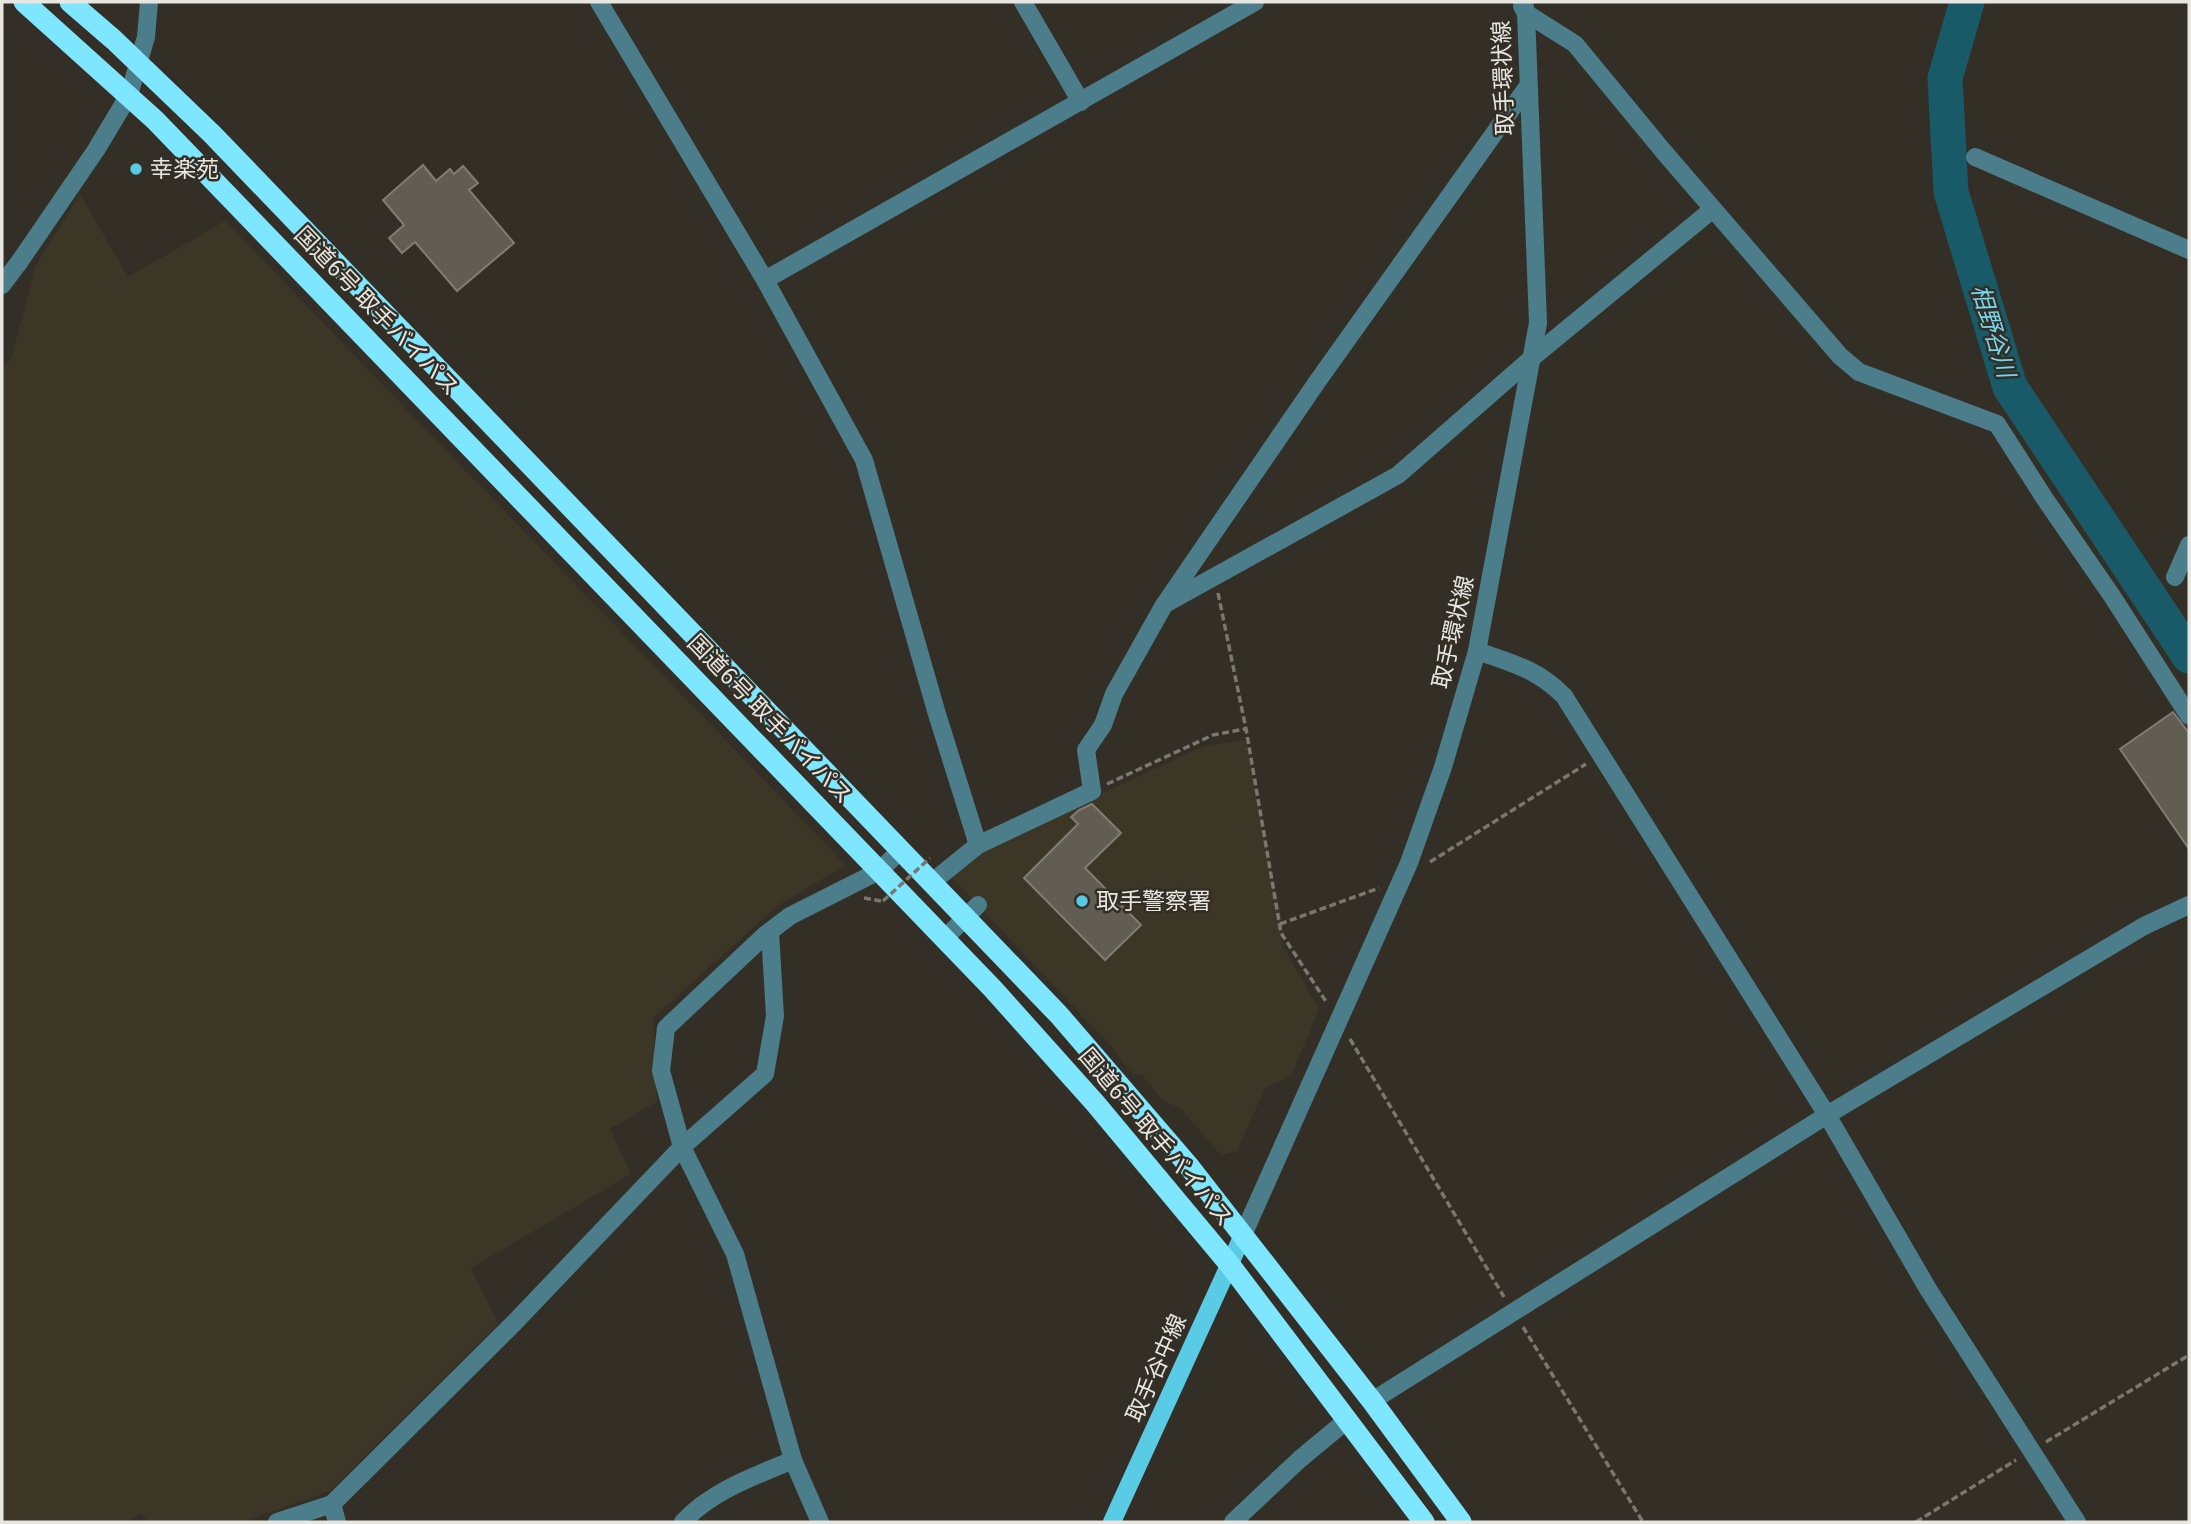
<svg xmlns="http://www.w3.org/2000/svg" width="2191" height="1524" font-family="Georgia,'Noto Sans JP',serif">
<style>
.built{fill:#3c3627}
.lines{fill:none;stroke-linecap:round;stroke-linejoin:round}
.river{stroke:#185a68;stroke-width:35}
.building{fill:#615d53;stroke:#827d73;stroke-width:2}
.path{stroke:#7a776f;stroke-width:3.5;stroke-dasharray:7 3.5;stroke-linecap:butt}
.minor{stroke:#4b7e8a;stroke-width:18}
.major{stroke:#59cbe5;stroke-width:18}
.highway{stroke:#7ee6fe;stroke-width:21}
.path-bridge{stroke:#7a776f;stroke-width:3.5;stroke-dasharray:7 3.5;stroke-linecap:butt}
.poi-dot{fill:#57c9e2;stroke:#332f26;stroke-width:2.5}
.labels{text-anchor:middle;stroke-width:5;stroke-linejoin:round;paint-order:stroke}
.street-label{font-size:23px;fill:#e8e6e0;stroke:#332f26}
.poi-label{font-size:23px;fill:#e8e6e0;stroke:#332f26;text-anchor:start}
.water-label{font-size:24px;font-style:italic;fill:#75d7ee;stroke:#332f26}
</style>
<rect width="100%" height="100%" fill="#332f26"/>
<!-- built -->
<g class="built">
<path d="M80,194L128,277L225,221L846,865L778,905L653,1018L657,1102L610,1129L631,1174L471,1268L498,1324L330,1491L242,1522H148L141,1513L125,1522H2V366L11,360L35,267Z"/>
<path d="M1246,740L1281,916V943L1319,1009L1291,1076L1265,1088L1237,1151L1221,1155L1179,1107L1164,1102L1141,1074L1133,1075L1109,1044L951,877L990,845L1204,746Z"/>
</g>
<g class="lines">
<!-- river -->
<path class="river" d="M1967,2L1945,78L1951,192L2010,387L2189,656"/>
</g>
<!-- building -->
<g class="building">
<path d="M423,165L436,181L450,169L454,174L463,166L478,183L469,190L514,243L457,291L415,242L402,253L389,238L404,225L383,200Z"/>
<path d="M2173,712L2189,733V849L2120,749Z"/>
<path d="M1092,804L1121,833L1085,868L1141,925L1105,960L1024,878L1078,824L1071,817L1079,810Z"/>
</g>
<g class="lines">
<!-- path -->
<g class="path">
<path d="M1218,593L1246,729L1281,933L1327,1003"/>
<path d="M1107,784L1213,735L1245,729"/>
<path d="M1430,862L1586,764"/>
<path d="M864,898L881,901"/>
<path d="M1280,924L1379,888"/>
<path d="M1350,1039L1504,1297"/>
<path d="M1523,1327L1643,1522"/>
<path d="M2046,1442L2189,1355"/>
<path d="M1916,1522L2016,1460"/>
</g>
<!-- minor -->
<g class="minor">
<path d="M599,2L765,280L864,460L937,714L978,845"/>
<path d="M1023,2L1081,102"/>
<path d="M1522,6L1526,13L1575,44L1664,152L1840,356L1859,372L1997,424L2045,499L2112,596L2189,716"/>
<path d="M1975,157L2189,250"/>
<path d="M765,280L1255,2"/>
<path d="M2,285L20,261L96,150L129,95L146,37L149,2"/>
<path d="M2175,577L2189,545"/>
<path d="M1167,603L1398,475L1533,357L1713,209"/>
<path d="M1477,651C1512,663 1537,669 1564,696L1827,1115L1928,1289L2077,1522"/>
<path d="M931,883L978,845L1092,791L1086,750L1103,725L1114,694L1164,605L1317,382L1528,86"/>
<path d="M770,932L775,1016L765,1074L682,1147L661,1071L666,1028L765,935L790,916L879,871L900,851"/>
<path d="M945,938L978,905"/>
<path d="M1243,1235L1409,863L1443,767L1477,651L1538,323L1526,13L1524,2"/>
<path d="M1372,1401L1827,1115L2144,926L2189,905"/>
<path d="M332,1504L337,1522"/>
<path d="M277,1522L332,1504L514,1323L682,1147L735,1254L793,1460L820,1522"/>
<path d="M683,1522C711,1491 755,1476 793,1460"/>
<path d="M1233,1522L1300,1459L1347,1420"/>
</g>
<!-- major -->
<path class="major" d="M1112,1522L1243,1235"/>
<!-- highway -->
<g class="highway">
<path d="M24,2L155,120L993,989L1095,1103L1230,1265L1424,1522"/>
<path d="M70,2L114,40L212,134L1059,1015L1188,1165L1372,1401L1461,1522"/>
</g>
<!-- path-bridge -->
<path class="path-bridge" d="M883,901L930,858"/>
</g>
<!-- markers -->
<g class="poi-dot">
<circle cx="136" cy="169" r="7"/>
<circle cx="1082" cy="901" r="7"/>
</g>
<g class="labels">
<!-- street labels -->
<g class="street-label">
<text transform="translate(1503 78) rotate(-92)" y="8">取手環状線</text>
<text transform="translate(377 311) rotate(46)" y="8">国道6号 取手バイパス</text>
<text transform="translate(1453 632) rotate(-77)" y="8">取手環状線</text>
<text transform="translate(770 719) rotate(46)" y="8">国道6号 取手バイパス</text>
<text transform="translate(1156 1137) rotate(50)" y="8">国道6号 取手バイパス</text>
<text transform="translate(1156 1368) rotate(-66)" y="8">取手谷中線</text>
</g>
<!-- poi labels -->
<g class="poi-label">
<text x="150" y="177">幸楽苑</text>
<text x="1096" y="909">取手警察署</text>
</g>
<!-- water labels -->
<g class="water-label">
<text transform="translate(1993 331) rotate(73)" y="8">相野谷川</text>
</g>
</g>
<!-- border -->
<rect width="2191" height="1524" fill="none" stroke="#e8e6e0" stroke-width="7"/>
</svg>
